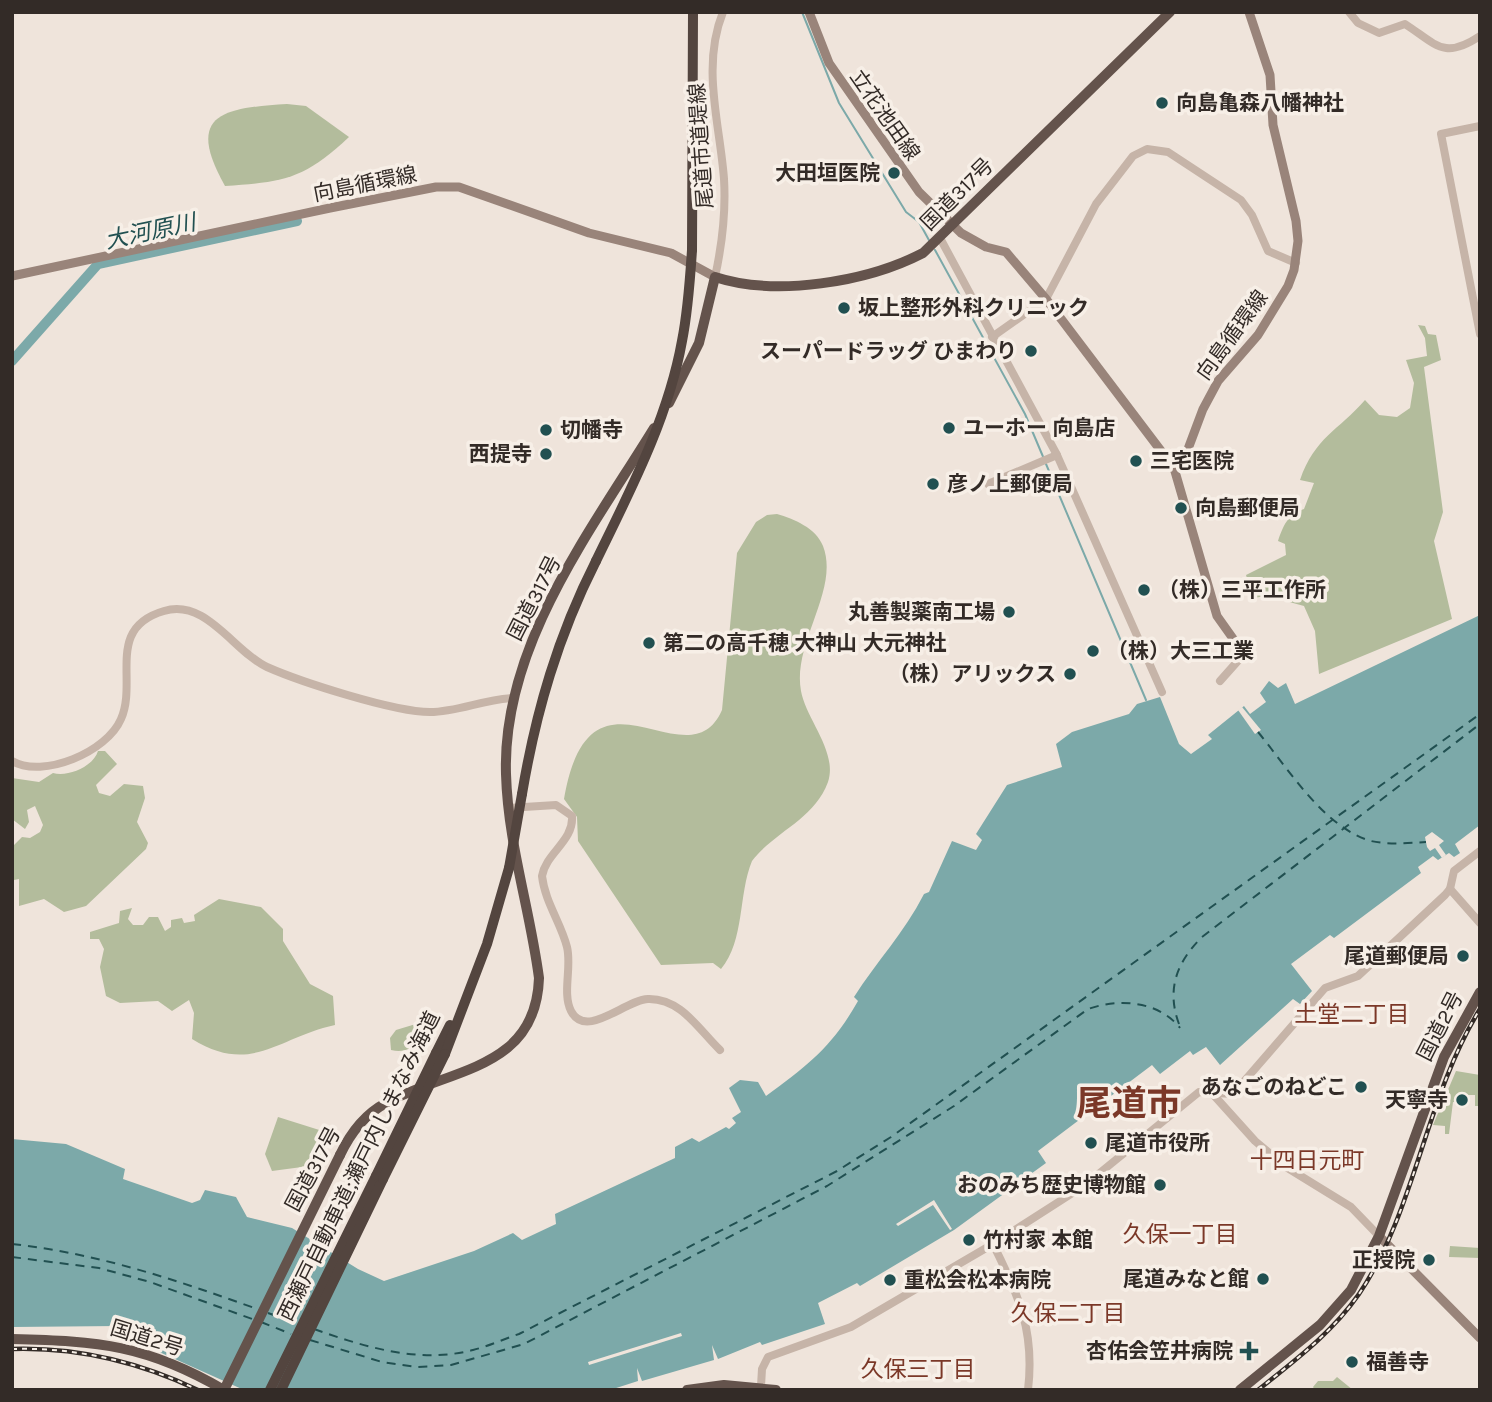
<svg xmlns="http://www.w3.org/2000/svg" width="1492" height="1402" font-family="Karla,'Noto Sans JP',sans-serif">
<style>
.green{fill:#b3bc9c}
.water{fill:#7ca9a9}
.pier{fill:#efe4db}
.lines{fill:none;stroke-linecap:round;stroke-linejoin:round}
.stream{stroke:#7ca9a9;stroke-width:2}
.river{stroke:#7ca9a9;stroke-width:10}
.ferry{stroke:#215051;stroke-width:2;stroke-dasharray:9 7;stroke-linecap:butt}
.tertiary{stroke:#c6b4a8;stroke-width:8}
.secondary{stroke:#99847a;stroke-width:9}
.trunk{stroke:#64534c;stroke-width:10}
.motorway{stroke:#53453f;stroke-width:10}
.rail-casing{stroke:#332b27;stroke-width:4.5}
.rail{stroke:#f7efe7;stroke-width:2;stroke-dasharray:5;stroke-linecap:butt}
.trunk-bridge{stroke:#64534c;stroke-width:10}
.motorway-bridge{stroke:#53453f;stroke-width:10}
.poi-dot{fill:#215051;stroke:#f7efe7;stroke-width:2.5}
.labels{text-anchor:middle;stroke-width:7;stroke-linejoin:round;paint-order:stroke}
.poi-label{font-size:21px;font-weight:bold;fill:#332b27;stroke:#f7efe7;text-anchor:start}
.street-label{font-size:21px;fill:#332b27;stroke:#f7efe7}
.water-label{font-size:23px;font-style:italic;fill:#215051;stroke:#f7efe7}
.neighbourhood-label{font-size:23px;fill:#7b3828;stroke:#f7efe7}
.town-label{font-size:35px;font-weight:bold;fill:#7b3828;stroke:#f7efe7}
</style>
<rect width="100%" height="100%" fill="#efe4db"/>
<!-- green -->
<g class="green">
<path d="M287,104L306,106L349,137C304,179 285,182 225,186C185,115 221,108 287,104Z"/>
<path d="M1418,325L1425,326L1428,334L1436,335L1441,360L1424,367L1443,512L1434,541L1452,619L1319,674L1315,631L1304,606L1267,596L1253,598L1246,575L1286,555L1285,544L1278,541C1283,526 1288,514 1304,509L1314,483L1300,480C1315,437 1338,431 1365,400L1379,415L1397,417L1410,408L1414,383L1406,360L1427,356L1425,338Z"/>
<path d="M777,514C794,519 816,528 823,546C840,590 792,643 801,691C806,719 838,752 828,782C814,820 775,831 752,861C738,895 745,940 721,969L713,963L661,965L578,841L577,817L564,799C590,647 688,787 722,710L737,553L756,522L767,515Z"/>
<path d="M98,751H105L117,764L96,785L99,793L110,796L124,784L143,786L145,798L137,822L148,843L146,849L86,906L64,912L44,899L19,906V879L14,880L12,885V847L22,837L30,838L40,832L43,825L35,806L27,810L29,822L25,829L12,819V778L39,782L53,773C68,777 93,767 98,751Z"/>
<path d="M219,899L261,907L283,929V941L310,984L333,996L335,1025C278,1037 252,1076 192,1039L194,1013L189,1000L172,1011L158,1001L120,1003L106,996L100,967L104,949L99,939H90V932L119,923L120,911L132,908L128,919L133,925H143L149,917H158L165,931L171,927V920L182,918L184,923L195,921L194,915Z"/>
<path d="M429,1020C421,1038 414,1055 391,1050L390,1038L396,1030Z"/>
<path d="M1456,1071L1480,1075V1106H1475V1095H1465L1462,1103L1453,1102L1449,1134H1445V1126L1433,1125Z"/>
<path d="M278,1117L332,1134L317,1165L272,1171L265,1154Z"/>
<path d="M1450,1246L1480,1248V1258L1449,1257Z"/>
<path d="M1337,1377L1353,1390H1315L1313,1387L1318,1381H1333Z"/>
</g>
<!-- water -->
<path class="water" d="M1480,615V825L1455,844L1460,853L1454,857L1449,853L1438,860L1433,856L1418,867L1421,873L1334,938L1330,935L1291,964L1312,991L1300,1004L1293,999L1220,1065L1206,1047L1193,1055L1190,1051L1160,1074L1152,1065L1038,1151L1046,1163L954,1230L860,1286L857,1283L818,1303L825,1324L762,1345L760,1342L718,1359L712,1345L714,1360L642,1381L637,1368L638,1381L610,1390H244L128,1338L118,1326L12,1327V1139L66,1144L125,1169L123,1179L192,1203L200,1200L205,1190L236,1197L247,1217L292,1228L358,1269L384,1281L474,1251L513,1233L522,1240L556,1224L555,1214L675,1158V1147L692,1138L699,1142L726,1127L729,1129L736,1123L732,1118L741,1112L729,1088L740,1080L758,1082L766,1096C808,1065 832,1047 858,1001L854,997C877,961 904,933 924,894L929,892L952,841L976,850L982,840L976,834L1007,785L1062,767L1056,744L1072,732L1129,714L1137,704L1160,697L1179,744L1191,754L1212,739L1208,735L1244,706L1250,714L1266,702L1260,693L1269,681L1278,688L1286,683L1295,704Z"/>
<!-- pier -->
<g class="pier">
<path d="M1242,707L1261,730L1255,734L1238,710Z"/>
<path d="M1432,832L1444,841L1439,845L1446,855L1442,858L1435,848L1430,851L1427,847L1425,837Z"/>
<path d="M934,1200L952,1229L950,1230L933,1205L898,1226L896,1224Z"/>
<path d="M681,1333L682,1336L589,1365L588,1362Z"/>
</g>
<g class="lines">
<!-- stream -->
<g class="stream">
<path d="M802,12L839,103L906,212L919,222L930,242"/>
<path d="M935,250L1025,414L1044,459"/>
<path d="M1046,464L1146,700"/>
</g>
<!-- river -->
<path class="river" d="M12,361L98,264L297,221"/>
<!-- ferry -->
<g class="ferry">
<path d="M1258,732C1288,768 1323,827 1371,841C1389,845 1408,843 1426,842"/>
<path d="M1179,1024C1166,989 1177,962 1202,937L1480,724"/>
<path d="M12,1244C101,1254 176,1280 260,1310"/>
<path d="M12,1257L99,1268L150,1282L255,1320"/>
<path d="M268,1313L299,1324"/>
<path d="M261,1322L291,1334"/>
<path d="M314,1329C365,1347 419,1364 473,1350C489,1346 504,1339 519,1334L837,1171L891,1137L1480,714"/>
<path d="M310,1340L382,1362L417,1367L451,1365L524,1344L827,1186L954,1106L1088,1009C1119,998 1159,1001 1180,1028"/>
</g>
<!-- tertiary -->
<g class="tertiary">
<path d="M1349,12L1358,23L1379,33L1405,24C1437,45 1444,60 1480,36"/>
<path d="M1480,126L1441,134L1480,334"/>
<path d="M940,238L1057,455L1162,692"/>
<path d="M715,277C722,245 726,212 724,179C720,124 701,67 723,12"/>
<path d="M992,337L1046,299L1096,204L1133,156L1147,149L1168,152L1241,200L1252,215L1268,251L1296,263"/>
<path d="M988,484L1057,455"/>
<path d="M1220,681L1244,654"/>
<path d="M12,761C43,779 107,752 121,719C138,681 105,628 164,611C206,598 234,652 267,667C301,682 394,712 430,712C458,712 484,699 513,698"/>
<path d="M508,808L556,805L572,816C574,841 546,853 542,876C545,902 561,923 567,947C572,967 562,993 571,1011C586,1040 625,1000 648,999C681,998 699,1030 720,1050"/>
<path d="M1450,889L1480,923"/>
<path d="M1210,1091L1255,1141L1286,1167L1351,1207L1379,1236"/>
<path d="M993,1244C1019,1296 1035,1331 1028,1390"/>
<path d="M761,1386L762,1369L768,1357L851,1327L993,1244L1085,1185L1199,1092L1233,1094L1325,988L1358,976L1445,895L1450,889L1454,871L1480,851"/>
</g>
<!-- secondary -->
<g class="secondary">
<path d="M809,12L829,63L919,192L961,233L986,247L1006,252L1046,299L1174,468L1217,616L1244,654"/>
<path d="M12,276L330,208L436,187H459L589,233L671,253L715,277"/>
<path d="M1174,468L1185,457L1203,409L1218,381L1258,335L1288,286L1294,270L1298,241L1296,221L1273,125L1270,75L1249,12"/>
<path d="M1379,1236L1480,1338"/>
</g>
<!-- trunk -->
<g class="trunk">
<path d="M669,403L699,343L715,277C776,297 867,282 923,253L1170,12"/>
<path d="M340,1155C350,1134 365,1114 386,1103C451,1068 536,1070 539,978C530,909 508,844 506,774C502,646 590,532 654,428"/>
<path d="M12,1339C99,1341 147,1345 224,1390"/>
<path d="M687,1390L724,1385L776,1390"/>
<path d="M1240,1390L1320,1325L1351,1290L1379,1236L1444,1057L1480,992"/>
</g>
<!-- motorway -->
<g class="motorway">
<path d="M692,250L693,12"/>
<path d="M522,794C536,711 558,636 596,561"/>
<path d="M436,1053L450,1025"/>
<path d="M445,1054L487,944L509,868"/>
<path d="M270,1390L376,1176"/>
<path d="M281,1390L383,1179"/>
</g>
<!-- rail casing -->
<g class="rail-casing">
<g id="rail">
<path d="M12,1349C77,1347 139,1362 198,1390"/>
<path d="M1258,1390C1294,1361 1332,1333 1359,1294C1416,1210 1425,1098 1480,1009"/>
</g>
</g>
<!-- rail -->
<use href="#rail" class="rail"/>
<!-- trunk-bridge -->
<path class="trunk-bridge" d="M224,1390L340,1155"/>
<!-- motorway-bridge -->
<g class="motorway-bridge">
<path d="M596,561C630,491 668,419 682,341C688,311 690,281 692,250"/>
<path d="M509,868L522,794"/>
<path d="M376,1176L436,1053"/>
<path d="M383,1179L445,1054"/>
</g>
</g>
<!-- markers -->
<g class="poi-dot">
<circle cx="1162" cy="103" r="7"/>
<circle cx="894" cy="173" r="7"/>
<circle cx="844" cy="308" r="7"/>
<circle cx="1031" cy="351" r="7"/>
<circle cx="949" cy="428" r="7"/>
<circle cx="546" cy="430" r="7"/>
<circle cx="546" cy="454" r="7"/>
<circle cx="1136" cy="461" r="7"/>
<circle cx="933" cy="484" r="7"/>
<circle cx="1181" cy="508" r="7"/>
<circle cx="1144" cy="590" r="7"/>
<circle cx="1009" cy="612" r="7"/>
<circle cx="649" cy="643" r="7"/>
<circle cx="1093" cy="651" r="7"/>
<circle cx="1070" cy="674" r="7"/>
<circle cx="1463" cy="956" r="7"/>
<circle cx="1361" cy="1087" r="7"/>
<circle cx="1462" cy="1100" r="7"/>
<circle cx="1091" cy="1143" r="7"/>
<circle cx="1160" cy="1185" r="7"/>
<circle cx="969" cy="1240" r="7"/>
<circle cx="1429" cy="1260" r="7"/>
<circle cx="1263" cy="1279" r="7"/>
<circle cx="890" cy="1280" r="7"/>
<path d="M1245.5 1340.5h7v7h7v7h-7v7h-7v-7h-7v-7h7z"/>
<circle cx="1352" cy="1362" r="7"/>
</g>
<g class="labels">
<!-- poi labels -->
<g class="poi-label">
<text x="1176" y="110">向島亀森八幡神社</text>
<text x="880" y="180" text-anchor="end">大田垣医院</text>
<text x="858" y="315">坂上整形外科クリニック</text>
<text x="1017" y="358" text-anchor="end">スーパードラッグ ひまわり</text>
<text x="963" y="435">ユーホー 向島店</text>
<text x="560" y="437">切幡寺</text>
<text x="532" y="461" text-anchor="end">西提寺</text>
<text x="1150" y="468">三宅医院</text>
<text x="947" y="491">彦ノ上郵便局</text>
<text x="1195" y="515">向島郵便局</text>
<text x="1158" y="597">（株）三平工作所</text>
<text x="995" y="619" text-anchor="end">丸善製薬南工場</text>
<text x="663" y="650">第二の高千穂 大神山 大元神社</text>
<text x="1107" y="658">（株）大三工業</text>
<text x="1056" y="681" text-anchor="end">（株）アリックス</text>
<text x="1449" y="963" text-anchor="end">尾道郵便局</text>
<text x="1347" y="1094" text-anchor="end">あなごのねどこ</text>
<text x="1448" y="1107" text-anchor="end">天寧寺</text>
<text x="1105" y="1150">尾道市役所</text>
<text x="1146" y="1192" text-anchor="end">おのみち歴史博物館</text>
<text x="983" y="1247">竹村家 本館</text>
<text x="1415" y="1267" text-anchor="end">正授院</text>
<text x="1249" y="1286" text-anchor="end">尾道みなと館</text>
<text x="904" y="1287">重松会松本病院</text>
<text x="1233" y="1358" text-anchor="end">杏佑会笠井病院</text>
<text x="1366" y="1369">福善寺</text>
</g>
<!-- street labels -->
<g class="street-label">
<text transform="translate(885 115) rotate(55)" y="7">立花池田線</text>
<text transform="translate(701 146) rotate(-94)" y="7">尾道市道堤線</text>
<text transform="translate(365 184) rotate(-11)" y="7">向島循環線</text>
<text transform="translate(957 194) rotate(-45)" y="7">国道317号</text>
<text transform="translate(1232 335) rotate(-54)" y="7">向島循環線</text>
<text transform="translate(534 598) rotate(-63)" y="7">国道317号</text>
<text transform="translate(1440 1026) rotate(-63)" y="7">国道2号</text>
<text transform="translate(359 1166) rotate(-64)" y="7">西瀬戸自動車道;瀬戸内しまなみ海道</text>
<text transform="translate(313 1169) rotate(-62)" y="7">国道317号</text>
<text transform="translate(147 1338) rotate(17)" y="7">国道2号</text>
</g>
<!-- water labels -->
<g class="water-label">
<text transform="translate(150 231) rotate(-12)" y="8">大河原川</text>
</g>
<!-- neighbourhood labels -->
<g class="neighbourhood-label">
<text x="1352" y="1022">土堂二丁目</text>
<text x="1307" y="1168">十四日元町</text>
<text x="1180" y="1242">久保一丁目</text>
<text x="1068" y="1321">久保二丁目</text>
<text x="918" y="1377">久保三丁目</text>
</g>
<!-- town labels -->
<g class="town-label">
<text x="1129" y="1115">尾道市</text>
</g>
</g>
<!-- border -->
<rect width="1492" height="1402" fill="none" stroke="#332b27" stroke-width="28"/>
</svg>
